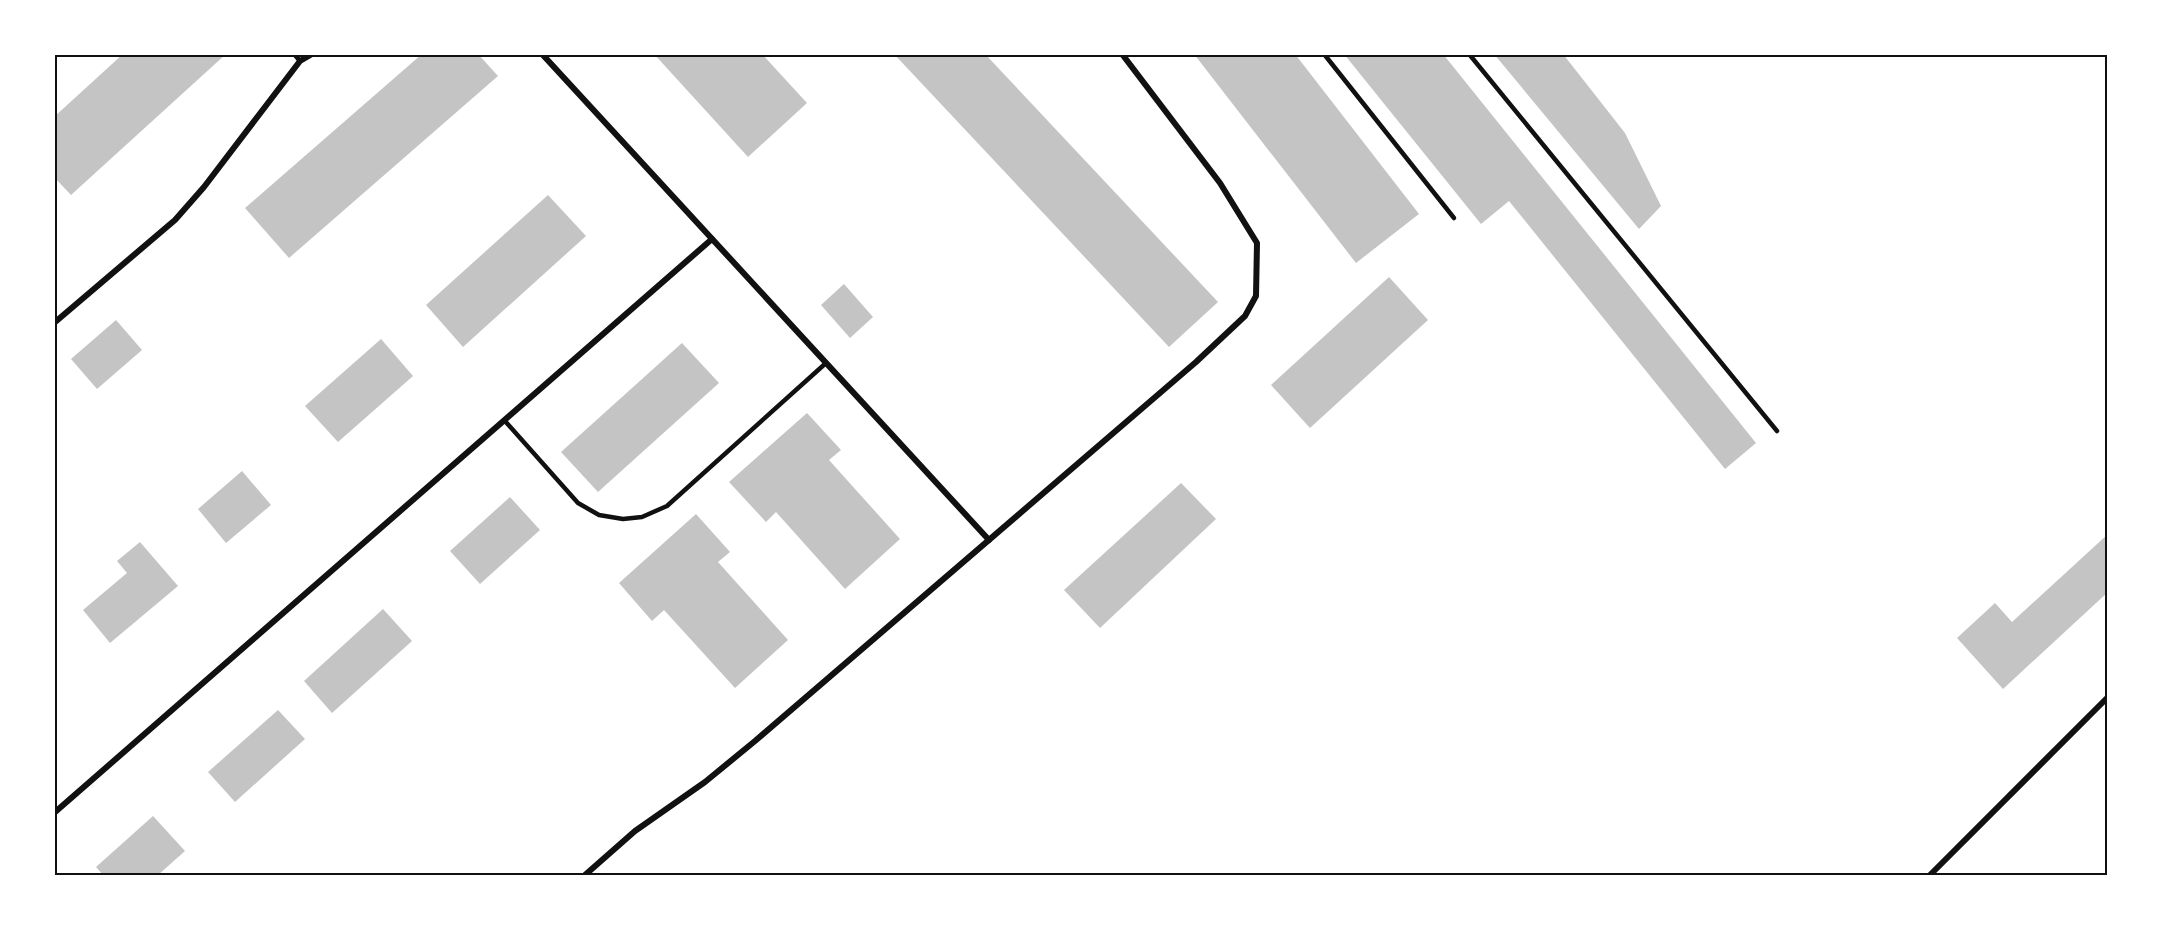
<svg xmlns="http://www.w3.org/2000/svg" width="2162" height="929" font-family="'IBM Plex Sans',sans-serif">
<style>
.building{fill:#c4c4c4}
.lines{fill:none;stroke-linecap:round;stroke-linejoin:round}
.service{stroke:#111;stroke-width:4.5}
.minor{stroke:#111;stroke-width:6}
.neatline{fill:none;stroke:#111;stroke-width:2}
</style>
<rect width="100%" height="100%" fill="#fff"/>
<!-- building -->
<g class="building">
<path d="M123,54H226L71,195L54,177V117Z"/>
<path d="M422,54H478L498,76L289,258L245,208Z"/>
<path d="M654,54H762L807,103L748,157Z"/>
<path d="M894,54H985L1218,302L1169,347Z"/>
<path d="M1194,54H1295L1419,214L1356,263Z"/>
<path d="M1344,54H1443L1756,443L1725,469L1509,201L1481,224Z"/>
<path d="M1494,54H1563L1625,133L1661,206L1639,229Z"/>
<path d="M548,195L586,236L463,347L426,305Z"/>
<path d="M1389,277L1428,320L1310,428L1271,385Z"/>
<path d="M844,284L873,317L850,338L821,305Z"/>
<path d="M116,320L142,350L97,389L71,359Z"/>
<path d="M381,339L413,376L338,442L305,406Z"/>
<path d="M682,343L719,383L598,492L561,452Z"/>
<path d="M807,413L841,450L829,460L900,539L845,589L776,512L766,522L729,482Z"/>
<path d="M242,471L271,505L226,543L198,509Z"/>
<path d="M1181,483L1216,519L1100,628L1064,590Z"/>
<path d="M510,497L540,530L480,584L450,551Z"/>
<path d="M696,514L730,552L718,562L788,640L735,688L664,610L652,621L619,583Z"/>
<path d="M2108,534V592L2003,689L1957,638L1995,603L2012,622Z"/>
<path d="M140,542L178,586L110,643L83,610L127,573L117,561Z"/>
<path d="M383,609L412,641L332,713L304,681Z"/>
<path d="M278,710L305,739L235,802L208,772Z"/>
<path d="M153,816L185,851L158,875H103L96,867Z"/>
</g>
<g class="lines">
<!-- service -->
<g class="service">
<path d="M294,54L300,61"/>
<path d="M1324,54L1454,218"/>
<path d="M1469,54L1777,431"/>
<path d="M504,420L578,503L599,515L623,519L642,517L667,506L826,363"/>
</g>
<!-- minor -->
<g class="minor">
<path d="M542,54L989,540"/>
<path d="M54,323L175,220L204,187L300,61L312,54"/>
<path d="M54,813L712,239"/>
<path d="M585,875L635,831L705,782L755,741L1196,362L1245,316L1256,296L1257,243L1220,183L1122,54"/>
<path d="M1930,875L2108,697"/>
</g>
</g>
<!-- border -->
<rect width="2162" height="929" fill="none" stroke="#ffffff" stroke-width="111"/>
<rect x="56" y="56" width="2050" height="818" class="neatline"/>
</svg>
